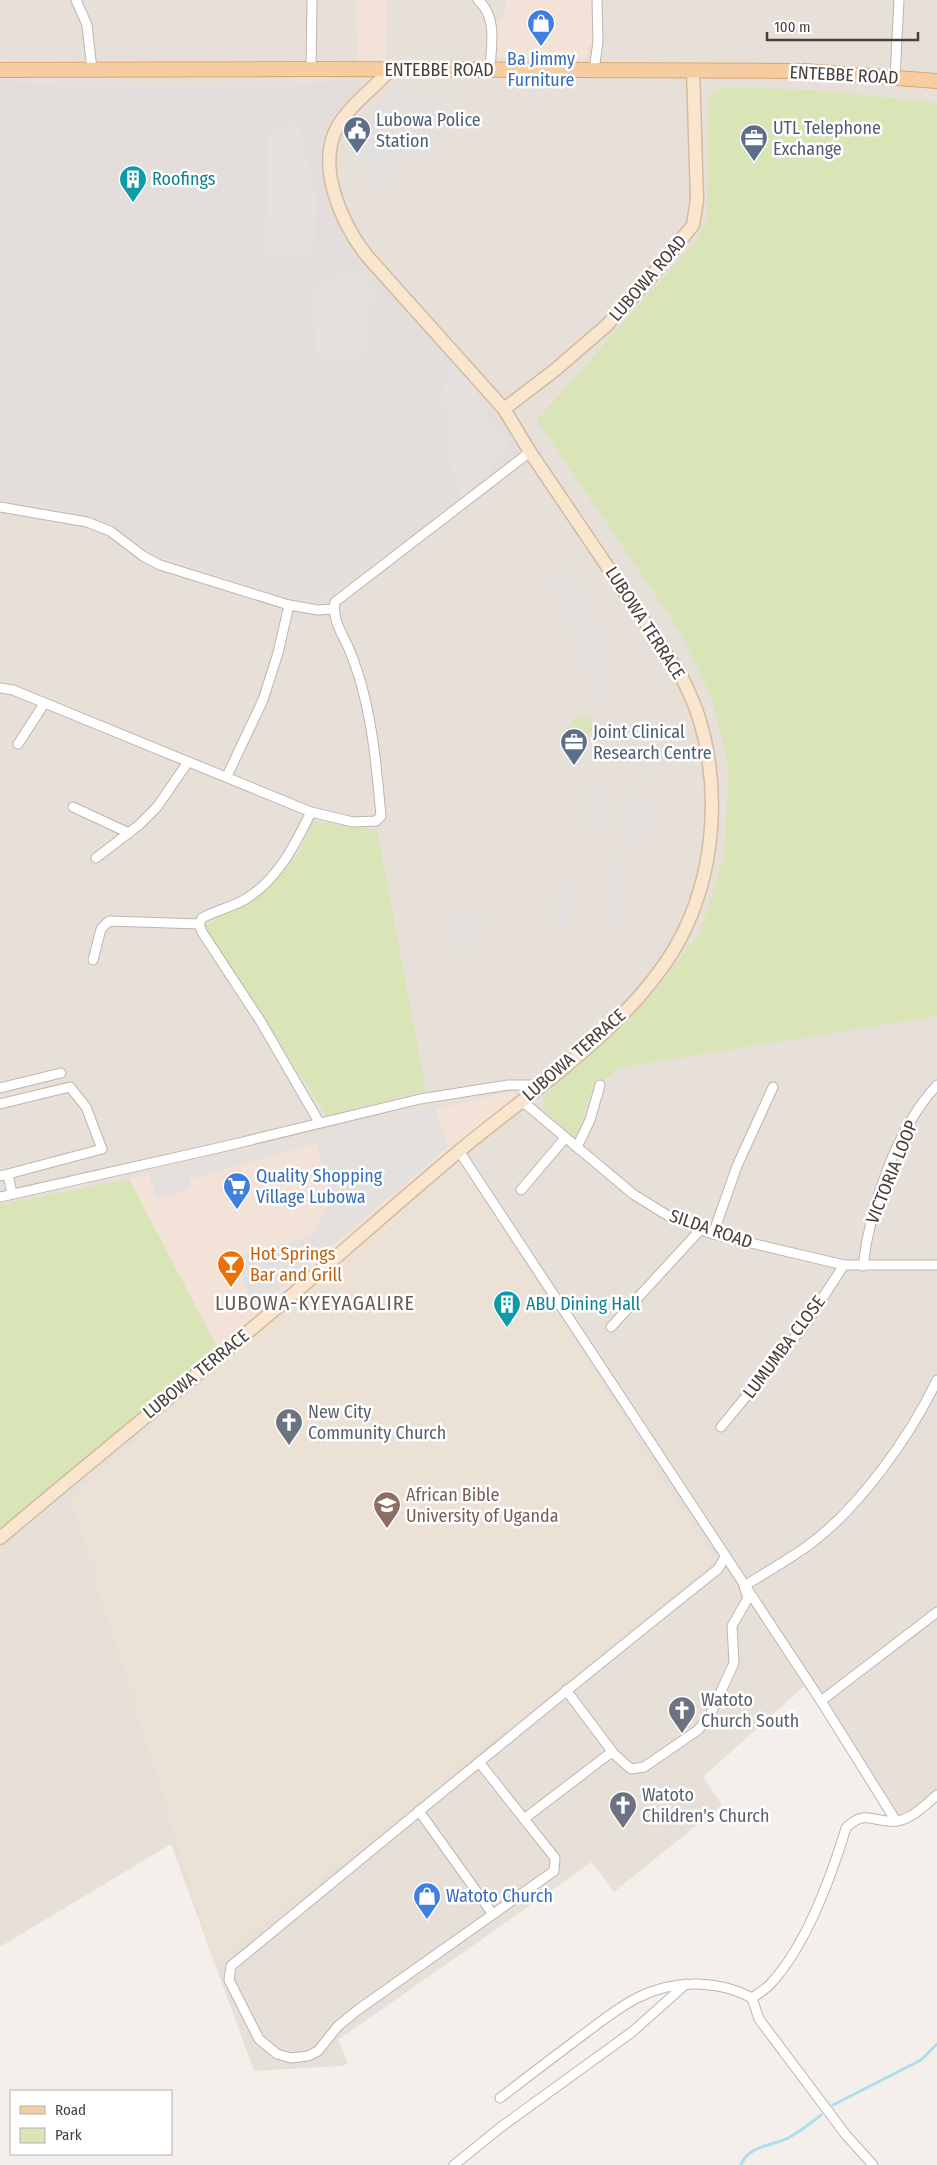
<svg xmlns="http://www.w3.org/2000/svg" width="937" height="2165" font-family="'Fira Sans Condensed',sans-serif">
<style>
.residential{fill:#e7e0d9}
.commercial{fill:#f3e2d7}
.industrial{fill:#e3dedb}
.education{fill:#ebe1d5}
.green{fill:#d9e4b7}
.parking{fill:#e3e0de}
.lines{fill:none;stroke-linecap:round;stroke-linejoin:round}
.stream{stroke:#acdeeb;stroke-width:3}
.street-casing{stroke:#beb5ad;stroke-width:11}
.secondary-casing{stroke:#d2bb9f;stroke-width:15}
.primary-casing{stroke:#daa672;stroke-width:16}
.street{stroke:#fff;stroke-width:9}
.secondary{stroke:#fae6ce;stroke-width:12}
.primary{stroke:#f6cca1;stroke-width:14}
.labels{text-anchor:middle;stroke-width:5;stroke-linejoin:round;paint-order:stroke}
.shop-label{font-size:18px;fill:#366cbe;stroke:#fff;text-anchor:start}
.street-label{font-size:18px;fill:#473f39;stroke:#fff}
.service-label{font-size:18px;fill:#4e5e75;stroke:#fff;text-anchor:start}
.culture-label{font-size:18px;fill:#0d838f;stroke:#fff;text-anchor:start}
.food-label{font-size:18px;fill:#c56008;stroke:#fff;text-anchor:start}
.worship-label{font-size:18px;fill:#5b616d;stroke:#fff;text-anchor:start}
.education-label{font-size:18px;fill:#785e54;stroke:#fff;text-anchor:start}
.quarter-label{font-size:20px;letter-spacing:1px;fill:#695a51;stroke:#fff}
</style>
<rect width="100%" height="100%" fill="#f4efea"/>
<!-- residential -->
<path class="residential" d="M0,0H937V1789L917,1806L897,1817L811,1680L703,1777L722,1805L614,1892L592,1862L338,2040L348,2063L342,2066L254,2071L171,1844L0,1947Z"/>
<!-- commercial -->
<g class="commercial">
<path d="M356,0H387L386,62L358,61Z"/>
<path d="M507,0H595L594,37L585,60L493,57V21H501Z"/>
<path d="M513,1091L515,1094L513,1099L249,1320L218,1349L129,1179Z"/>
</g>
<!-- industrial -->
<path class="industrial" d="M372,82L351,96L333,116L321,154L322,182L333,211L366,262L505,427L519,455L451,509L318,600H304L156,556L112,526L52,507L0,500V83L177,88Z"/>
<!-- education -->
<path class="education" d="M458,1159L715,1561L215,1963L70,1497Z"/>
<!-- green -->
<g class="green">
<path d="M727,87L829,91L937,103V1016L617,1068L606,1079L596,1082C588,1097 583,1122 576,1140L546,1112L543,1105L544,1096L652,995L700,932L724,857L729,770L712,698L680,631L537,420L695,242L707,217L708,101L714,92Z"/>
<path d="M586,716L589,717L595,728C586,740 572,736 559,735L573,721Z"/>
<path d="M313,821L377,830L426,1090L327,1116L204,926L223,914L255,901L299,852Z"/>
<path d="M129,1179L218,1349L0,1531V1205Z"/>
</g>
<!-- parking -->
<g class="parking">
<path d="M394,92H457L423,162H391L390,185H371L372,164L350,163L351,142Z"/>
<path d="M297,119L317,198L314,254L266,260L268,133L275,131L286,122Z"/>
<path d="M358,268L382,297L366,308V356H357L343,362L330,360L316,354L315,321H311L310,297L314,285Z"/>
<path d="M452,360L479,396L480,405L508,440L507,451L462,500L449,461L448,412L440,398Z"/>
<path d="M563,566L582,590L606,646L609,698L598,699L597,666L584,667L573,631L560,600L544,582Z"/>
<path d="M617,724L666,758L651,777L617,751L611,733Z"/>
<path d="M588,782H607L603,827L585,825Z"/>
<path d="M648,796L649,825L637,843L616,828L624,797Z"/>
<path d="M608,859L621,860L618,923L605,922Z"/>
<path d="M562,881L575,882L565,928L554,927L553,924Z"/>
<path d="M470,907L485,913L467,955L454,949L458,937L449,933L457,914L466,917Z"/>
<path d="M435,1108L448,1147L256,1310L234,1258L311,1236L332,1200L316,1143L190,1179V1188L157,1199L149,1175Z"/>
</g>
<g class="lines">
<!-- stream -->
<g class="stream">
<path d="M833,2105L921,2060L937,2044"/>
<path d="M741,2165C748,2145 773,2146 788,2138C800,2132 811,2123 821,2115"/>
</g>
<!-- street casing -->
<g class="street-casing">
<g id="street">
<path d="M76,0L87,25L92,70"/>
<path d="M478,0C498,17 491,47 490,70"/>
<path d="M311,69L312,0"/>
<path d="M594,70L598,42L597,0"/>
<path d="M895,77L899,0"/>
<path d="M0,507L87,522L110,531L143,556L160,565L289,605L318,610L334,609"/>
<path d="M0,688L13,690L311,812L353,822L376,821L381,816C376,760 371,701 349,649C342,633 332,620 335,602L530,452"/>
<path d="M18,744L44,704"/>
<path d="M227,776L263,700L278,653L289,605"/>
<path d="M73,807L129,833"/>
<path d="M311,812C295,845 277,881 244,900C231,907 215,911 202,918L199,924L202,932L261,1022L319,1122"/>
<path d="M96,858L139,825L157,807L188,762"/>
<path d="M93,960L101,929L109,921L199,924"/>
<path d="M0,1088L61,1073"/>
<path d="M522,1101L633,1194L670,1217L692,1226L713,1234L844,1265H937"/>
<path d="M0,1104L70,1087L86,1107L102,1149L8,1174"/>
<path d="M577,1147L590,1120L600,1085"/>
<path d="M459,1151L821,1701L896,1821"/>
<path d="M0,1176L8,1174L12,1194"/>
<path d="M521,1190L565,1138"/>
<path d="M0,1197L222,1147L420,1099L508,1085H540"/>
<path d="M713,1234L737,1166L773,1087"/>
<path d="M863,1266C870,1207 896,1129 937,1085"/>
<path d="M611,1327L701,1229"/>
<path d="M721,1427L805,1325L844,1265"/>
<path d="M566,1690L614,1754"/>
<path d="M821,1701L937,1612"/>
<path d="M479,1762L555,1858L554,1871L359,2009L338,2026L318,2051L308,2056L291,2058L277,2054L259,2039L229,1980L231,1966L242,1957C400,1827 558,1696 718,1569L725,1557"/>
<path d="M419,1811L492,1913"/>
<path d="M524,1819L609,1754H614L631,1769L644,1767L698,1730L710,1715L734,1663L732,1626L748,1598L744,1586C765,1573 786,1561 806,1547C858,1510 910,1437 937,1380"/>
<path d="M500,2098C526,2078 552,2058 579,2038C617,2009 647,1983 697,1984C718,1985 733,1988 752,1998"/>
<path d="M454,2165L501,2127L632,2032L686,1984"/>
<path d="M873,2165L846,2135L759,2019L752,1998C759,1993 768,1988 773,1981C807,1943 831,1877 846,1828C865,1808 875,1824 897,1821C912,1819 926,1804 937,1795"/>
</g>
</g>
<!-- secondary casing -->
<g class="secondary-casing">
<g id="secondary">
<path d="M504,409L555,370L606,326L645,284L693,225L697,200L693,70"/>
<path d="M0,1538C96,1457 195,1377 292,1295C347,1248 402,1199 458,1152C532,1090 643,1019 685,929C716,864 720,783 698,715C694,702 687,689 682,677L530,452L504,409L367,256C342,224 315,166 338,126C350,105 374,88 390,70"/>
</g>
</g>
<!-- primary casing -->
<g class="primary-casing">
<path id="primary" d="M0,70L311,69L804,71L937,81"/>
</g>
<!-- street -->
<use href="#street" class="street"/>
<!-- secondary -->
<use href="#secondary" class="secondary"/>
<!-- primary -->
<use href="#primary" class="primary"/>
</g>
<!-- icons -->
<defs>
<g id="shop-pin" transform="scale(1.4375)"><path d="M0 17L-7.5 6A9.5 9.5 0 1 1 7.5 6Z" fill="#3f7fe0" stroke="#fff"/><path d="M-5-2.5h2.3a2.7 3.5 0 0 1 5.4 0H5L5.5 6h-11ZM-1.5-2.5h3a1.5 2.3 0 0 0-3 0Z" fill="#fff"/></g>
<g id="civic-pin" transform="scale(1.4375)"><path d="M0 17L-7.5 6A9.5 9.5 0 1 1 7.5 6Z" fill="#5c6f8a" stroke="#fff"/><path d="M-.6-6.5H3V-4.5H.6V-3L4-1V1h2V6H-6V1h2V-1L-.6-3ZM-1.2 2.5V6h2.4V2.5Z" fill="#fff"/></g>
<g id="office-pin" transform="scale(1.4375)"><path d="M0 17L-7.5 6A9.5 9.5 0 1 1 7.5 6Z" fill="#5c6f8a" stroke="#fff"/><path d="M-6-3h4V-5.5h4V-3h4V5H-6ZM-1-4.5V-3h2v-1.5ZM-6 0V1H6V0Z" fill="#fff"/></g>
<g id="building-pin" transform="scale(1.4375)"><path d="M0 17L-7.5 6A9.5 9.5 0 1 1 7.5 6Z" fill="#0f9aa8" stroke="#fff"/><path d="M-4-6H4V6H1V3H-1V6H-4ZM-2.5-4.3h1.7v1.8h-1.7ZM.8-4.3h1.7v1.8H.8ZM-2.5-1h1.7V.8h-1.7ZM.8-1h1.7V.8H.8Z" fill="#fff"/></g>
<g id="supermarket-pin" transform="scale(1.4375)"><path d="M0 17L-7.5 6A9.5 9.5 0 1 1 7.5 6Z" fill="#3f7fe0" stroke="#fff"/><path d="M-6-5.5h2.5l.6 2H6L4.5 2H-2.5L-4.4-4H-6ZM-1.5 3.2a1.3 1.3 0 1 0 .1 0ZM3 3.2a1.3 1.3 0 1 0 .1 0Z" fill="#fff"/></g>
<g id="bar-pin" transform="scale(1.4375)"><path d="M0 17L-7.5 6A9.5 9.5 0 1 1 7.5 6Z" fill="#e8710a" stroke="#fff"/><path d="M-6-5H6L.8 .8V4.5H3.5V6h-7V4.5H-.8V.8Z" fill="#fff"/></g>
<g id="church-pin" transform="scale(1.4375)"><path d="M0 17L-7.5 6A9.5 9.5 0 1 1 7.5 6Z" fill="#6b7280" stroke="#fff"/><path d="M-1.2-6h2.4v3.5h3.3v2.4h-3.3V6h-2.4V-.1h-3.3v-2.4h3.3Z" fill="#fff"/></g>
<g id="university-pin" transform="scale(1.4375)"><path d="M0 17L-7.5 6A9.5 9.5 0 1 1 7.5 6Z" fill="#8d6e63" stroke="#fff"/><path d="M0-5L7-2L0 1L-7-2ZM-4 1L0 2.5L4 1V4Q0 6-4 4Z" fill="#fff"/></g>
</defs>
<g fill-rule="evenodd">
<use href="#shop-pin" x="541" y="23"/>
<use href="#civic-pin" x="357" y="130"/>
<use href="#office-pin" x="754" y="138"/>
<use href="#building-pin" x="133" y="179"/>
<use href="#office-pin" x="574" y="742"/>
<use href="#supermarket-pin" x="237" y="1186"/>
<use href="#bar-pin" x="231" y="1264"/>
<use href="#building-pin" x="507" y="1304"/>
<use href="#church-pin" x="289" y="1422"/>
<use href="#university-pin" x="387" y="1505"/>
<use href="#church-pin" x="682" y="1710"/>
<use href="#church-pin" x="623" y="1805"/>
<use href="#shop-pin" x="427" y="1896"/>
</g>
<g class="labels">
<!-- shop labels -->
<g class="shop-label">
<text x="541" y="65" text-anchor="middle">Ba Jimmy<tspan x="541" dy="21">Furniture</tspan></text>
<text x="256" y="1182">Quality Shopping<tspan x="256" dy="21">Village Lubowa</tspan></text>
<text x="446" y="1902">Watoto Church</text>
</g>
<!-- street labels -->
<g class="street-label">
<text x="439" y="76">ENTEBBE ROAD</text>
<text transform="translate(844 75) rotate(3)" y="6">ENTEBBE ROAD</text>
<text transform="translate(648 278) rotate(-49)" y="6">LUBOWA ROAD</text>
<text transform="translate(645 623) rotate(57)" y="6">LUBOWA TERRACE</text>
<text transform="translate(574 1055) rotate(-41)" y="6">LUBOWA TERRACE</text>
<text transform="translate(892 1172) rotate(-68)" y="6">VICTORIA LOOP</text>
<text transform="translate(711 1229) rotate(19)" y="6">SILDA ROAD</text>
<text transform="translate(784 1347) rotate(-53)" y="6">LUMUMBA CLOSE</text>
<text transform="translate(196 1374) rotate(-39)" y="6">LUBOWA TERRACE</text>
</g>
<!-- service labels -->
<g class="service-label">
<text x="376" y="126">Lubowa Police<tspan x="376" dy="21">Station</tspan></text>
<text x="773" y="134">UTL Telephone<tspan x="773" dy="21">Exchange</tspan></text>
<text x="593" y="738">Joint Clinical<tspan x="593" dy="21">Research Centre</tspan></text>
</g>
<!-- culture labels -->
<g class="culture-label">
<text x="152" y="185">Roofings</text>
<text x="526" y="1310">ABU Dining Hall</text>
</g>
<!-- food labels -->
<g class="food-label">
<text x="250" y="1260">Hot Springs<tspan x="250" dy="21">Bar and Grill</tspan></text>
</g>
<!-- worship labels -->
<g class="worship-label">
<text x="308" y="1418">New City<tspan x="308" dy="21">Community Church</tspan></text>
<text x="701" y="1706">Watoto<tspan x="701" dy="21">Church South</tspan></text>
<text x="642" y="1801">Watoto<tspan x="642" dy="21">Children's Church</tspan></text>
</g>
<!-- education labels -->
<g class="education-label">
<text x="406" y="1501">African Bible<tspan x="406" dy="21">University of Uganda</tspan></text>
</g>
<!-- quarter labels -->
<g class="quarter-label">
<text x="315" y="1310">LUBOWA-KYEYAGALIRE</text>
</g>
</g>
<!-- legend -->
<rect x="10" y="2090" width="162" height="65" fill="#ffffff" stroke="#b5b2b0"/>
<rect x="20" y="2106" width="25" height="8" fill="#f6cca1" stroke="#b5b2b0"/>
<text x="55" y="2115" font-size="15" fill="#473f39">Road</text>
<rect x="20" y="2128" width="25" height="15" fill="#d9e4b7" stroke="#b5b2b0"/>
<text x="55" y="2140" font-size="15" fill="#473f39">Park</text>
<!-- scale -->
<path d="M767 32v8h151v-8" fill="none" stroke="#473f39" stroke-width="2.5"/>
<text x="774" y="32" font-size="15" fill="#473f39" stroke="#ffffff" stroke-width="4" paint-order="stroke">100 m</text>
</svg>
